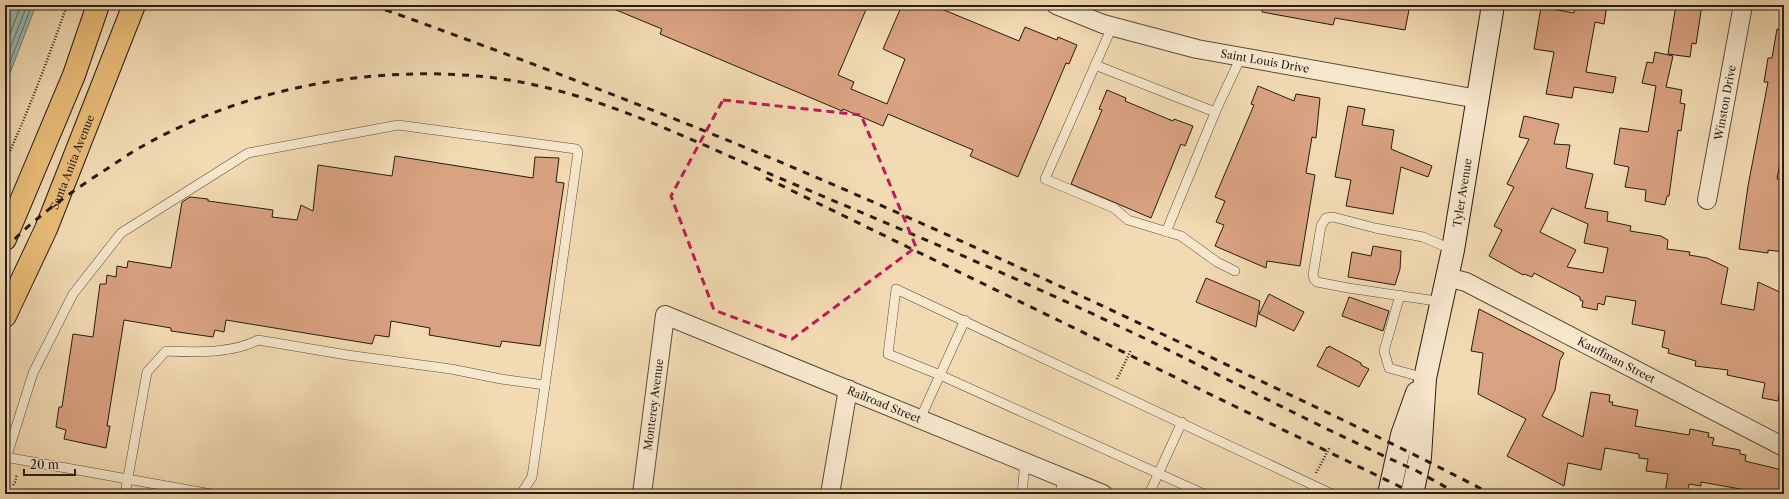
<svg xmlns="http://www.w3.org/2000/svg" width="1789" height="499" font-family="'Libre Caslon Text',serif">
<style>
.water{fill:#9cbab3;stroke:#6d7b74}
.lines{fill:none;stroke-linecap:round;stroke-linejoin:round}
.shore{stroke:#626b64;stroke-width:1}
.building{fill:#d9a281;stroke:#271c15;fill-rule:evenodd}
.lane-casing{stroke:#5a4c3c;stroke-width:10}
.street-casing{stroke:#5a4c3c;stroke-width:20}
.secondary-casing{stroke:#271c15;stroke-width:24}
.primary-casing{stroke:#271c15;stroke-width:24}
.path{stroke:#271c15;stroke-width:2.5;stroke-dasharray:1 2;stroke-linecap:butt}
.lane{stroke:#f7e7cd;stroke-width:9}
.street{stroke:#f7e7cd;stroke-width:18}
.secondary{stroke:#f7e7cd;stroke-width:22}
.primary{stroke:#e9bd79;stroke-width:22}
.rail{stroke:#271c15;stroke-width:3;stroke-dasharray:7 7;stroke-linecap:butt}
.marked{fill:none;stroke:#c2185b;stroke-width:3;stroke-dasharray:8 5;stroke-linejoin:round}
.labels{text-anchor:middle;stroke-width:3;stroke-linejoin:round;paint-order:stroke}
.street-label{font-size:11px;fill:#271c15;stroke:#f7e7cd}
</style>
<rect width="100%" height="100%" fill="#f2dab2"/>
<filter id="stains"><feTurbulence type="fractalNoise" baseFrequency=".005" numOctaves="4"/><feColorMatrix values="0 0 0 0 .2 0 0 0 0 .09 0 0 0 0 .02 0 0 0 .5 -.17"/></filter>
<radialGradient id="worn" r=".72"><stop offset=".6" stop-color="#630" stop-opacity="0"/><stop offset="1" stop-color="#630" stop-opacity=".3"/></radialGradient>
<!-- water -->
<path class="water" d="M5,5H36L5,86Z"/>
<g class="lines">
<!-- shore -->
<g class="shore">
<path d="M5,47L21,5"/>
<path d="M5,62L27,5"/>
<path d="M5,75L32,5"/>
</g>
</g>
<!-- building -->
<g class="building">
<path d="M604,5H868L838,75L854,82L851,89L887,104L905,59L883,49L902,5H932L1019,41L1025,27L1057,40L1058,37L1077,45L1069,64L1066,63L1018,177L970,156L973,150L888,114L883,126L843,109L842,111L660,34L662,29Z"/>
<path d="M1263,5H1410L1405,30L1335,18L1333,25L1262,12Z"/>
<path d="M1575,5H1607L1604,24L1595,22L1586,72L1616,77L1613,93L1574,87L1572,98L1546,94L1554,52L1534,49L1541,7L1574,13Z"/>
<path d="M1676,5H1702L1696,44L1692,43L1690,57L1668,54Z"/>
<path d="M1777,29L1784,30V153L1782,152L1777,179L1784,180V252L1768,250V253L1739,249L1748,186L1768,82H1764L1768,58H1772Z"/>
<path d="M1655,52L1673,56L1666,87L1682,90L1680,103L1685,104L1681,131L1678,130L1669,196H1667L1665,205L1645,201L1646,190L1625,187L1629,167L1614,164L1620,128L1648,132L1656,86L1642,83L1647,62L1653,63Z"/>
<path d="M1258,86L1294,101L1296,94L1320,98L1316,138L1312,137L1306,173L1315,175L1300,266L1267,261L1266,268L1215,246L1224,225L1216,222L1225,201L1215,197L1254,105L1251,104Z"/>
<path d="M1107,90L1126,98L1125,101L1173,121L1174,119L1193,126L1185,146L1181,144L1151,218L1071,184L1102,110L1099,109Z"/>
<path d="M1348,106L1365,109L1362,125L1394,130L1391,149L1432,166L1428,177L1401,167L1393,214L1346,206L1351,180L1335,177Z"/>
<path d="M1524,116L1559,124L1554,144L1570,145L1566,168L1593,174L1585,208L1608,212L1607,221L1631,226L1630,231L1661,236L1668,240L1667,249L1690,252L1689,255L1707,258L1728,268L1721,304L1754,310L1758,282L1784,294V382H1781L1778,401L1762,398L1765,383L1727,375L1728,370L1695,366L1696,361L1668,353L1669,349L1662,347L1665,331L1632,324L1636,301L1606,296L1604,305L1598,303L1597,310L1582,307L1583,301L1580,300V297L1534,273L1532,277L1524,274L1523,275L1489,256L1502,230L1494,226L1514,187L1507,184L1529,139L1519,137ZM1552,208L1588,224L1584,243L1608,248L1603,273L1567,267L1576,250L1540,232Z"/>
<path d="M395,156L533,178L535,157L559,158L556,182L564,183L540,346L502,341L500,347L429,335L430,328L391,321L389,337L375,335L372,344L226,320L224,332L215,330L213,337L171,331V328L124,320L107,426H110L106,448L64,439L66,430L56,427L59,407H62L73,334L93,337L100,284H106L107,275L116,277L117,266L127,268L128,261L171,268L182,202L190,197L208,199V201L273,210L272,217L297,220L301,205L313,211L318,165L392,176Z"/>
<path d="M1373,246L1401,251L1400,269L1395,285L1348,277L1352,252L1371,256Z"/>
<path d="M1206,278L1260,301L1256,327L1196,302Z"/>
<path d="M1269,294L1304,312L1294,331L1259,314Z"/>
<path d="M1349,297L1389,311L1383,331L1342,316Z"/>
<path d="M1479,309L1564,353L1560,360L1555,390L1542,416L1583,437L1591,392L1610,395L1609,402H1613L1612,405L1638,410L1635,426L1689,435L1690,429L1709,433L1708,437L1714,438L1712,445L1740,450V454L1746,455L1745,461L1782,470L1778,494H1745L1746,490L1701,482V486L1689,484L1687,494H1665L1668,474L1646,471L1648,459L1639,458V454L1605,448L1601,470L1568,463L1564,486L1507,456L1526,419L1478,394L1483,353L1471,351Z"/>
<path d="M1329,346L1361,363V365L1369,369L1359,387L1317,366L1327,347L1328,348Z"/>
</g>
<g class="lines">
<!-- lane casing -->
<g class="lane-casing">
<g id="lane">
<path d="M1112,27L1045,179L1114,208L1128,220L1181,236L1217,262L1235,271"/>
<path d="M1095,65L1215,112"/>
<path d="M1166,232L1217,108L1241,57"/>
<path d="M1400,295L1384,351L1389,368L1425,378"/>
<path d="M1443,302L1348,288L1317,282L1314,279L1313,275L1321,226L1326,218L1333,217L1375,228L1423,237L1453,250"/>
<path d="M920,419L965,320"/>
<path d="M5,457L211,494"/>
<path d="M5,462L33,373L73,294L121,233L248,153L398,125L576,149L578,152L532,477L521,494"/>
<path d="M5,493L6,494"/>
<path d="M125,494L147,372L166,351C195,352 232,354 258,340L347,355L451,369L501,379L545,385"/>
<path d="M1022,494L1025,462"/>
<path d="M1060,494L1063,478"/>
<path d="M1149,494L1182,422"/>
<path d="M1204,494L940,375L888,354L896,289L1332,494"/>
</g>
</g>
<!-- street casing -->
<g class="street-casing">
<g id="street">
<path id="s1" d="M1056,5L1103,24L1197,49L1478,99"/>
<path id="s2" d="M1707,200L1743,5"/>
<path id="s3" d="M1447,277L1466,282L1784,447"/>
<path id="s4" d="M642,494L665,315L1103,494"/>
<path d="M830,494L848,389"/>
</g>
</g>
<!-- secondary casing -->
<g class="secondary-casing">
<g id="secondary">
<path d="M1389,494L1402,435L1417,393"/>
<path id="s5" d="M1412,494L1420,457L1425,378L1453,250L1493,5"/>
</g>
</g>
<!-- primary casing -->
<g class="primary-casing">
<g id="primary">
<path d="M5,239L74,75L98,5"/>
<path id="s6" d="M5,316L46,229L134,5"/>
</g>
</g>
<!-- path -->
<g class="path">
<path d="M5,162C29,110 48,59 67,5"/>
<path d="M1117,379L1131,350"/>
<path d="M1316,473L1330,447"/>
<path d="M13,485L15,482L17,474"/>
</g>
<!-- lane -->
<use href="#lane" class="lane"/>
<!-- street -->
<use href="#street" class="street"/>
<!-- secondary -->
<use href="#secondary" class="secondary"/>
<!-- primary -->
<use href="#primary" class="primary"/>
<!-- rail -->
<g class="rail">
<path d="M372,5C511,55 649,107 785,164C931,226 1077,293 1221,362C1311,405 1402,447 1491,494"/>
<path d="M766,178L1415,494"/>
<path d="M5,249C33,219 68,194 102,172C115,164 128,154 141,147C241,90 363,66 477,76C583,85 681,136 777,177C901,229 1025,281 1146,339C1236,383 1325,430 1417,471L1458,494"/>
</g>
</g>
<!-- marked area -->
<path class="marked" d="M723,100L861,115L916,247L792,339L714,310L671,196Z"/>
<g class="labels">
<!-- street labels -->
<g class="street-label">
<text dy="4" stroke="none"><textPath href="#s1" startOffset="217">Saint Louis Drive</textPath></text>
<text dy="4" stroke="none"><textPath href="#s2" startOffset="99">Winston Drive</textPath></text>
<text dy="4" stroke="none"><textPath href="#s6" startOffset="168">Santa Anita Avenue</textPath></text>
<text dy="4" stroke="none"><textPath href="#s5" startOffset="306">Tyler Avenue</textPath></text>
<text dy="4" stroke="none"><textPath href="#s3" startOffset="189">Kauffman Street</textPath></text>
<text dy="4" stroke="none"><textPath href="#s4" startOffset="417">Railroad Street</textPath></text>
<text dy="4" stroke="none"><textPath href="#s4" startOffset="90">Monterey Avenue</textPath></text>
</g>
</g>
<!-- margin -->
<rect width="1789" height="499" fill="none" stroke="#f2dab2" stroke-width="20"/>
<rect x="6" y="6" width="1777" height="487" fill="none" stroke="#271c15" stroke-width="2"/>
<rect x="10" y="10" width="1769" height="479" fill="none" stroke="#271c15"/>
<!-- scale -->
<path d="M24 469v6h51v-6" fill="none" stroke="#271c15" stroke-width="2"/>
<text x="30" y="469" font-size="12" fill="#271c15" stroke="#f7e7cd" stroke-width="3" paint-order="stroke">20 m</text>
<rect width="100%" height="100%" filter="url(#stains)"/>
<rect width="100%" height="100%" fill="url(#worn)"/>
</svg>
